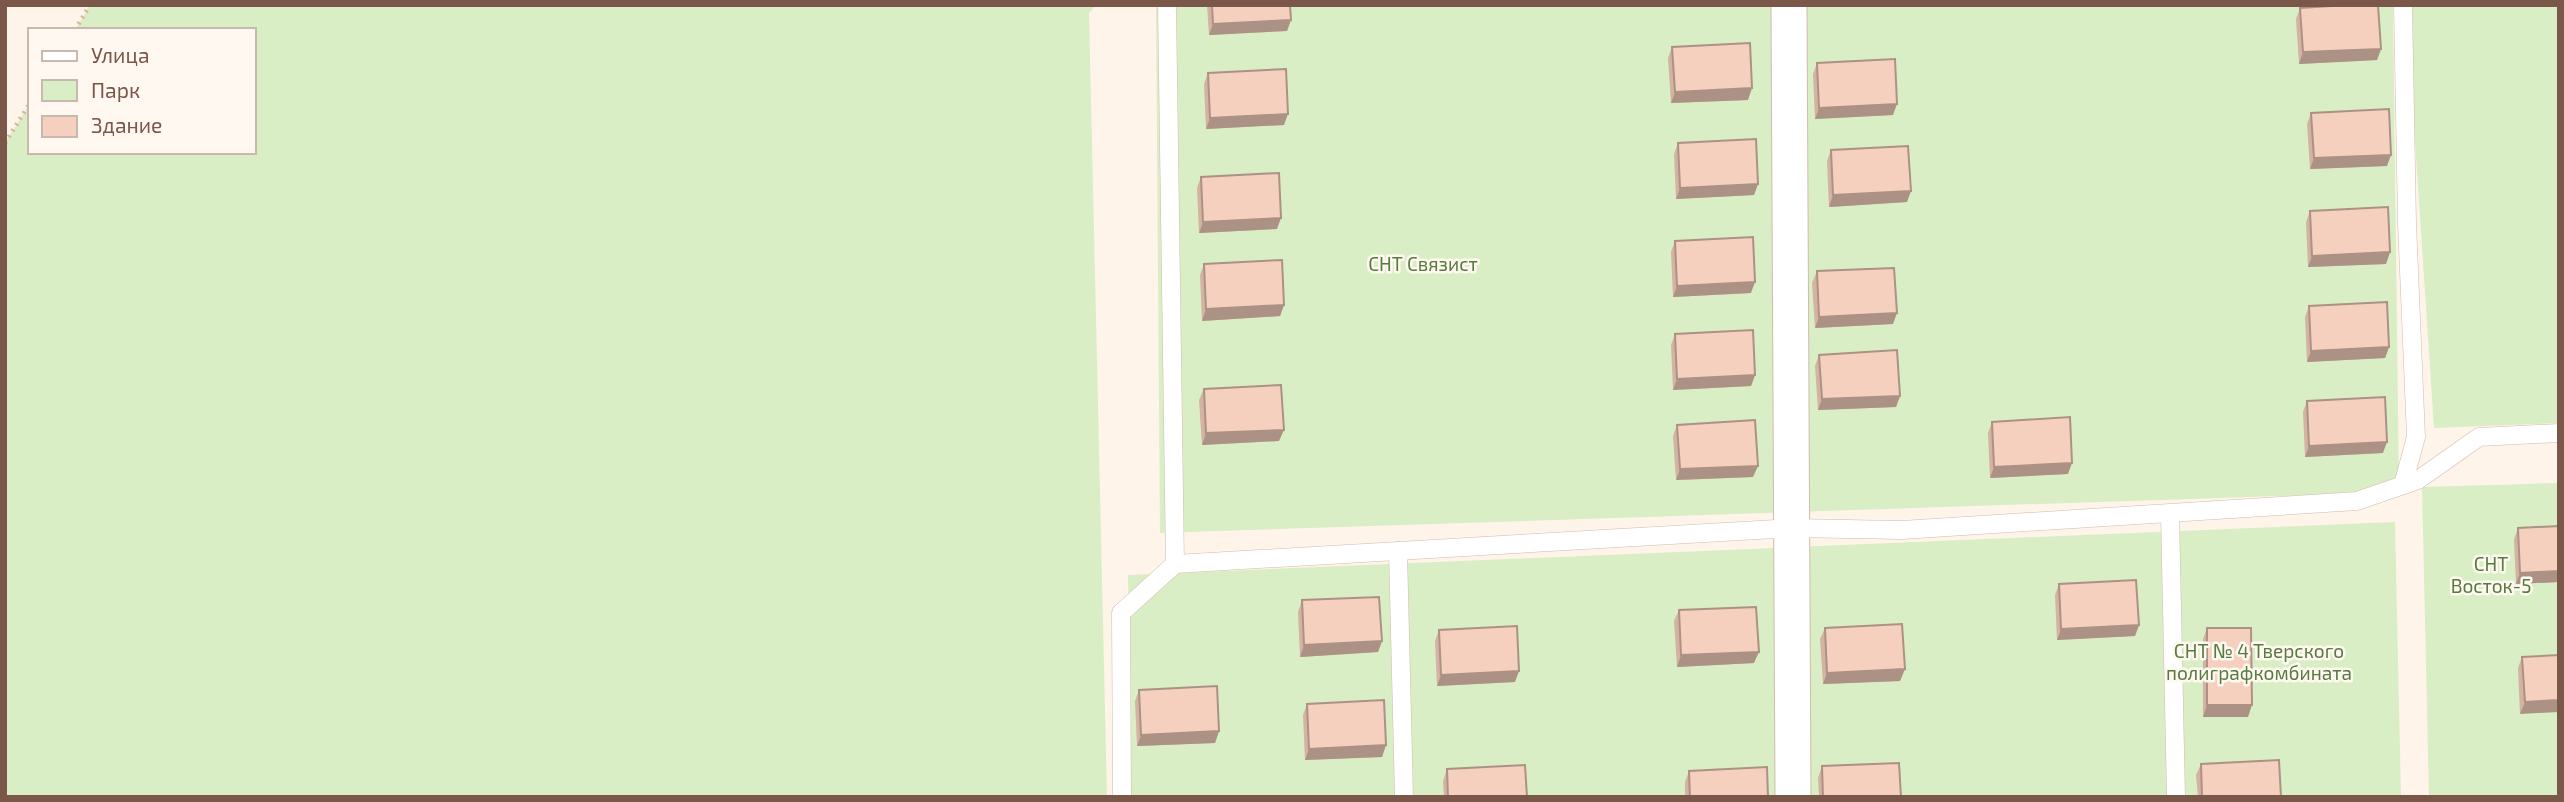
<svg xmlns="http://www.w3.org/2000/svg" width="2564" height="802" font-family="'Exo 2',sans-serif">
<style>
.green{fill:#d9eec5}
.lines{fill:none;stroke-linecap:round;stroke-linejoin:round}
.lane-casing{stroke:#d2baad;stroke-width:19}
.street-casing{stroke:#d2baad;stroke-width:37}
.path{stroke:#dcb3a0;stroke-width:4.5;stroke-dasharray:2 5;stroke-linecap:butt}
.lane{stroke:#fff;stroke-width:18}
.street{stroke:#fff;stroke-width:35}
.wall{fill:#d4b3a3}
.shaded-wall{fill:#ac9285}
.building{fill:#f6d0be;stroke:#ac9285;stroke-width:2}
.labels{text-anchor:middle;stroke-width:5;stroke-linejoin:round;paint-order:stroke}
.park-label{font-size:19px;fill:#557b3d;stroke:#fff8f1}
</style>
<rect width="100%" height="100%" fill="#fef4e9"/>
<!-- green -->
<g class="green">
<path d="M90,5H1096L1089,13L1107,797H5V143L30,103V152H254V30H75Z"/>
<path d="M1156,5H2393L2399,492L1160,533Z"/>
<path d="M2406,5H2559V423L2434,428Z"/>
<path d="M2559,483V797H2429L2422,487Z"/>
<path d="M2395,522L2401,797H1131L1128,575Z"/>
</g>
<g class="lines">
<!-- lane casing -->
<g class="lane-casing">
<g id="lane">
<path d="M1167,5L1175,564L1791,528L1902,530L2357,501L2418,480L2479,437L2559,433"/>
<path d="M2403,485L2416,437L2407,223L2403,5"/>
<path d="M2170,514L2176,797"/>
<path d="M1398,551L1404,797"/>
<path d="M1122,797L1121,613L1175,564"/>
</g>
</g>
<!-- street casing -->
<g class="street-casing">
<path id="street" d="M1789,5L1793,797"/>
</g>
<!-- path -->
<g class="path">
<path d="M75,30L90,5"/>
<path d="M5,143L30,103"/>
</g>
<!-- lane -->
<use href="#lane" class="lane"/>
<!-- street -->
<use href="#street" class="street"/>
</g>
<!-- wall -->
<g class="wall">
<path d="M1207,5H1290L1291,20L1287,31L1209,35Z"/>
<path d="M2300,8L2381,49L2377,60L2299,64L2296,19Z"/>
<path d="M1672,47L1748,100L1671,103L1668,58Z"/>
<path d="M1817,63L1893,115L1815,119L1813,74Z"/>
<path d="M1208,73L1284,125L1206,129L1204,84Z"/>
<path d="M2311,113L2387,166L2310,169L2307,124Z"/>
<path d="M1678,143L1758,184L1754,195L1676,199L1674,154Z"/>
<path d="M1831,150L1907,202L1829,207L1827,161Z"/>
<path d="M1201,177L1277,229L1199,233L1197,188Z"/>
<path d="M2310,211L2390,252L2386,264L2308,267L2306,222Z"/>
<path d="M1675,241L1751,293L1673,297L1671,252Z"/>
<path d="M1204,264L1284,305L1280,316L1202,321L1200,275Z"/>
<path d="M1817,271L1893,324L1815,328L1812,283Z"/>
<path d="M2309,306L2389,347L2385,358L2307,362L2305,317Z"/>
<path d="M1675,334L1755,375L1751,386L1673,390L1671,345Z"/>
<path d="M1819,355L1900,396L1896,407L1818,410L1815,366Z"/>
<path d="M1204,389L1279,441L1202,445L1199,400Z"/>
<path d="M2307,401L2383,453L2305,457L2303,412Z"/>
<path d="M1992,422L2068,474L1990,478L1988,433Z"/>
<path d="M1677,425L1753,477L1676,480L1673,436Z"/>
<path d="M2559,526V582L2516,584L2514,539L2518,528Z"/>
<path d="M2059,584L2139,625L2135,636L2057,640L2055,595Z"/>
<path d="M1302,600L1382,641L1378,652L1300,657L1298,612Z"/>
<path d="M1679,610L1754,663L1677,667L1674,621Z"/>
<path d="M1825,628L1905,669L1900,681L1823,684L1820,639Z"/>
<path d="M2207,628L2248,717H2203V639Z"/>
<path d="M1439,630L1515,682L1437,686L1435,641Z"/>
<path d="M2559,655L2520,714L2518,668L2522,657Z"/>
<path d="M1139,690L1219,731L1215,743L1137,746L1135,701Z"/>
<path d="M1307,704L1386,745L1382,757L1305,760L1303,715Z"/>
<path d="M2201,764L2281,797H2198L2196,775Z"/>
<path d="M1822,766L1901,797H1819L1818,778Z"/>
<path d="M1447,769L1527,797H1444L1443,781Z"/>
<path d="M1689,771L1768,797H1685V782Z"/>
</g>
<!-- shaded-wall -->
<g class="shaded-wall">
<path d="M1291,20L1287,31L1209,35L1213,24Z"/>
<path d="M2381,49L2377,60L2299,64L2303,52Z"/>
<path d="M1752,88L1748,100L1671,103L1675,92Z"/>
<path d="M1897,104L1893,115L1815,119L1819,108Z"/>
<path d="M1288,114L1284,125L1206,129L1210,118Z"/>
<path d="M2391,155L2387,166L2310,169L2314,158Z"/>
<path d="M1758,184L1754,195L1676,199L1680,188Z"/>
<path d="M1911,191L1907,202L1829,207L1833,195Z"/>
<path d="M1281,218L1277,229L1199,233L1203,222Z"/>
<path d="M2390,252L2386,264L2308,267L2312,256Z"/>
<path d="M1755,282L1751,293L1673,297L1677,286Z"/>
<path d="M1284,305L1280,316L1202,321L1206,309Z"/>
<path d="M1897,313L1893,324L1815,328L1819,317Z"/>
<path d="M2389,347L2385,358L2307,362L2311,351Z"/>
<path d="M1755,375L1751,386L1673,390L1677,379Z"/>
<path d="M1900,396L1896,407L1818,410L1822,399Z"/>
<path d="M1284,430L1279,441L1202,445L1206,433Z"/>
<path d="M2387,442L2383,453L2305,457L2309,446Z"/>
<path d="M2072,463L2068,474L1990,478L1994,467Z"/>
<path d="M1758,466L1753,477L1676,480L1680,469Z"/>
<path d="M2559,571V582L2516,584L2520,573Z"/>
<path d="M2139,625L2135,636L2057,640L2061,629Z"/>
<path d="M1382,641L1378,652L1300,657L1304,645Z"/>
<path d="M1759,652L1754,663L1677,667L1681,655Z"/>
<path d="M1905,669L1900,681L1823,684L1827,673Z"/>
<path d="M1519,671L1515,682L1437,686L1441,675Z"/>
<path d="M2559,700V712L2520,714L2525,702Z"/>
<path d="M2207,705H2252L2248,717H2203Z"/>
<path d="M1219,731L1215,743L1137,746L1141,735Z"/>
<path d="M1386,745L1382,757L1305,760L1309,749Z"/>
</g>
<!-- building -->
<g class="building">
<path d="M1212,5H1290L1291,20L1213,24Z"/>
<path d="M2347,5H2378L2381,49L2303,52L2300,8Z"/>
<path d="M1750,43L1752,88L1675,92L1672,47Z"/>
<path d="M1895,59L1897,104L1819,108L1817,63Z"/>
<path d="M1286,69L1288,114L1210,118L1208,73Z"/>
<path d="M2389,109L2391,155L2314,158L2311,113Z"/>
<path d="M1756,139L1758,184L1680,188L1678,143Z"/>
<path d="M1908,146L1911,191L1833,195L1831,150Z"/>
<path d="M1279,173L1281,218L1203,222L1201,177Z"/>
<path d="M2388,207L2390,252L2312,256L2310,211Z"/>
<path d="M1753,237L1755,282L1677,286L1675,241Z"/>
<path d="M1282,260L1284,305L1206,309L1204,264Z"/>
<path d="M1894,268L1897,313L1819,317L1817,271Z"/>
<path d="M2387,302L2389,347L2311,351L2309,306Z"/>
<path d="M1753,330L1755,375L1677,379L1675,334Z"/>
<path d="M1897,350L1900,396L1822,399L1819,355Z"/>
<path d="M1281,385L1284,430L1206,433L1204,389Z"/>
<path d="M2385,397L2387,442L2309,446L2307,401Z"/>
<path d="M2070,417L2072,463L1994,467L1992,422Z"/>
<path d="M1755,420L1758,466L1680,469L1677,425Z"/>
<path d="M2559,526V571L2520,573L2518,528Z"/>
<path d="M2136,580L2139,625L2061,629L2059,584Z"/>
<path d="M1379,597L1382,641L1304,645L1302,600Z"/>
<path d="M1756,607L1759,652L1681,655L1679,610Z"/>
<path d="M1902,624L1905,669L1827,673L1825,628Z"/>
<path d="M1517,626L1519,671L1441,675L1439,630Z"/>
<path d="M2207,628H2251L2252,705H2207Z"/>
<path d="M2559,655V700L2525,702L2522,657Z"/>
<path d="M1217,686L1219,731L1141,735L1139,690Z"/>
<path d="M1384,700L1386,745L1309,749L1307,704Z"/>
<path d="M2279,760L2281,797H2202L2201,764Z"/>
<path d="M1899,763L1901,797H1823L1822,766Z"/>
<path d="M1525,765L1527,797H1448L1447,769Z"/>
<path d="M1767,767L1768,797H1690L1689,771Z"/>
</g>
<g class="labels">
<!-- park labels -->
<g class="park-label">
<text x="1423" y="271">СНТ Связист</text>
<text x="2491" y="571">СНТ<tspan x="2491" dy="22">Восток-5</tspan></text>
<text x="2259" y="658">СНТ № 4 Тверского<tspan x="2259" dy="22">полиграфкомбината</tspan></text>
</g>
</g>
<!-- border -->
<rect width="2564" height="802" fill="none" stroke="#7b574a" stroke-width="14"/>
<!-- legend -->
<rect x="28" y="28" width="228" height="126" fill="#fff8f1" stroke="#cab8ae" stroke-width="2"/>
<rect x="42" y="51" width="35" height="10" fill="#ffffff" stroke="#cab8ae" stroke-width="2"/>
<text x="91" y="63" font-size="21" fill="#7b574a">Улица</text>
<rect x="42" y="80" width="35" height="21" fill="#d9eec5" stroke="#cab8ae" stroke-width="2"/>
<text x="91" y="98" font-size="21" fill="#7b574a">Парк</text>
<rect x="42" y="116" width="35" height="21" fill="#f6d0be" stroke="#cab8ae" stroke-width="2"/>
<text x="91" y="133" font-size="21" fill="#7b574a">Здание</text>
</svg>
